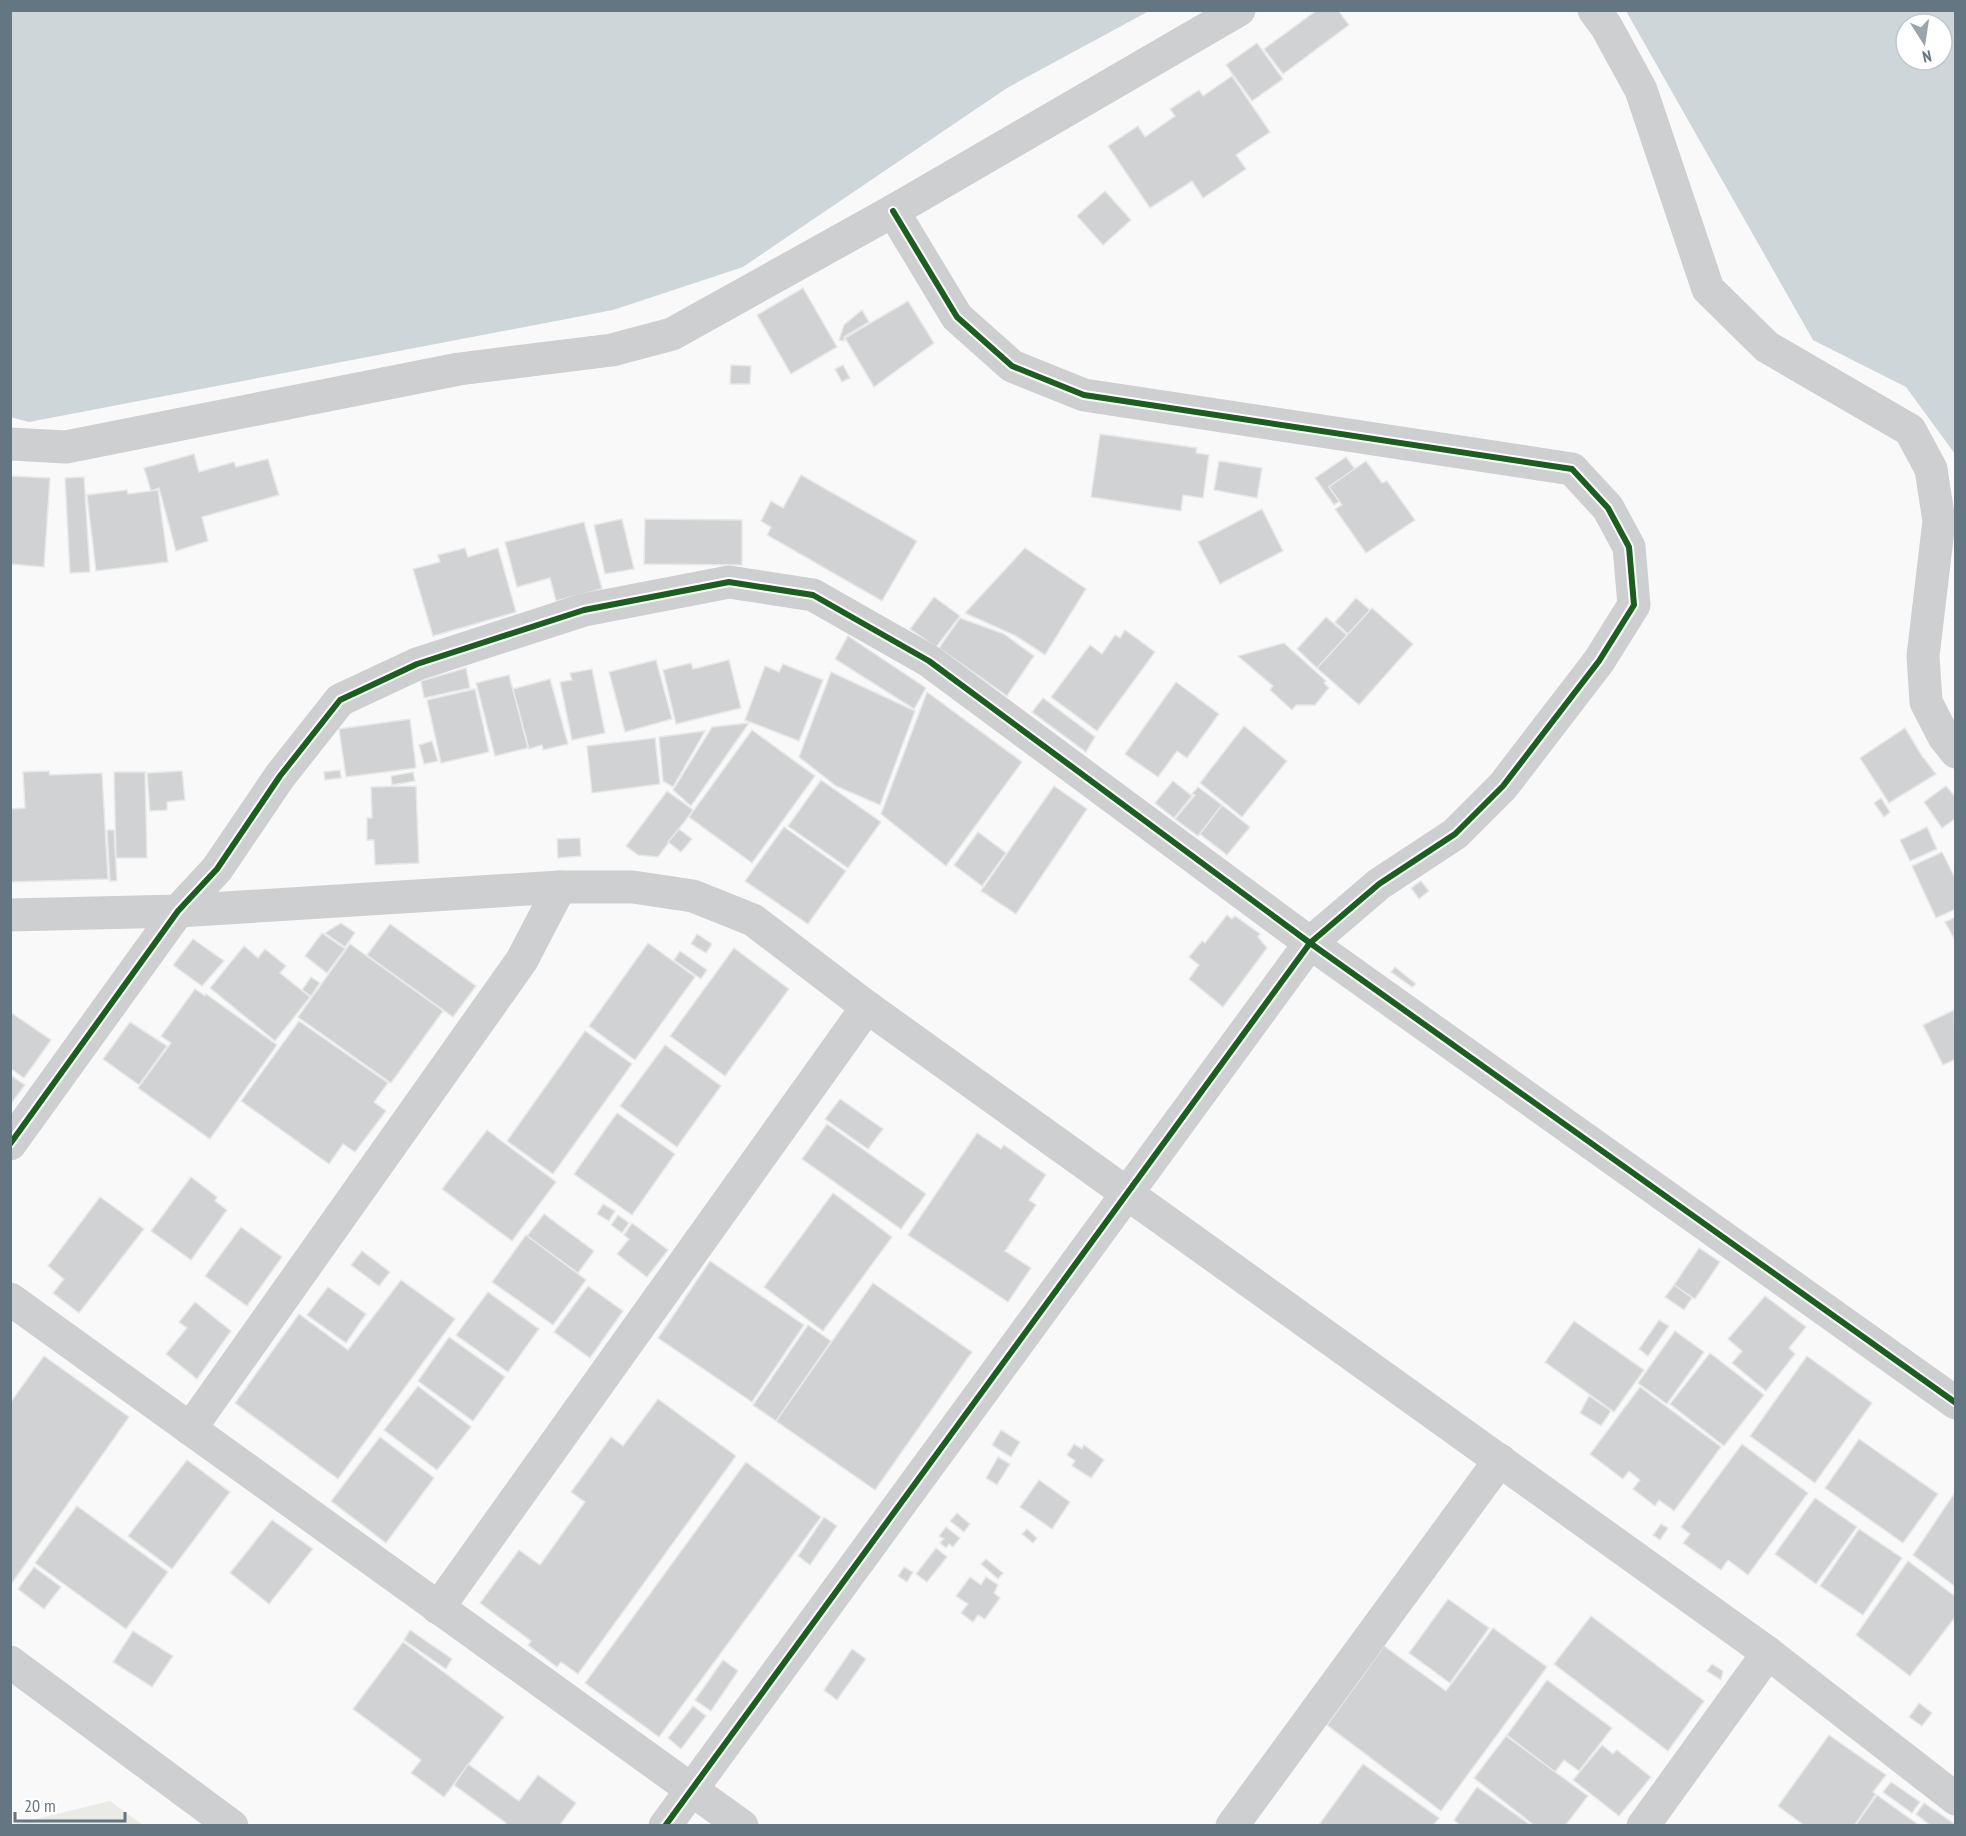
<svg xmlns="http://www.w3.org/2000/svg" width="1966" height="1836" font-family="'PT Sans Narrow',sans-serif">
<style>
.green{fill:#e8ebe6}
.water{fill:#ced6d9;fill-rule:evenodd}
.building{fill:#d0d2d3;stroke:#e8e8e8;stroke-width:1.5}
.lines{fill:none;stroke-linecap:round;stroke-linejoin:round}
.minor{stroke:#cecfd0;stroke-width:33}
.cycleway-casing{stroke:#fff;stroke-width:10}
.cycleway{stroke:#1b5e20;stroke-width:6}
</style>
<rect width="100%" height="100%" fill="#f9f9f9"/>
<!-- green -->
<path class="green" d="M110,1801L143,1825H11Z"/>
<!-- water -->
<g class="water">
<path d="M10,11L11,10L1149,11L1007,88L743,267L613,310L29,422L10,417Z"/>
<path d="M1626,11H1955V454L1906,387L1813,340ZM1906,24H1942V60H1906Z"/>
</g>
<!-- building -->
<g class="building">
<path d="M1317,10H1338L1349,25L1283,74L1264,49Z"/>
<path d="M1257,43L1283,79L1252,101L1226,65Z"/>
<path d="M1232,76L1270,132L1236,155L1246,169L1203,198L1192,181L1150,208L1108,146L1138,126L1145,137L1175,116L1170,109L1199,90L1203,96Z"/>
<path d="M1105,191L1131,220L1103,245L1077,216Z"/>
<path d="M803,288L837,347L791,374L757,315Z"/>
<path d="M908,301L934,343L874,387L845,338Z"/>
<path d="M862,310L869,322L844,337V341L839,340L844,325Z"/>
<path d="M731,365L751,366L750,384H730Z"/>
<path d="M843,365L850,378L842,382L835,369Z"/>
<path d="M1100,434L1197,448L1196,453L1209,455L1203,498L1183,495L1181,511L1091,497Z"/>
<path d="M194,454L199,472L234,462L236,467L268,459L279,495L202,517L208,541L176,551L159,488L151,491L144,468Z"/>
<path d="M1346,457L1355,469L1329,487L1339,501L1334,505L1315,478Z"/>
<path d="M1219,461L1262,468L1257,498L1214,490Z"/>
<path d="M1366,461L1382,483L1387,481L1415,520L1366,553L1335,509L1342,505L1329,487Z"/>
<path d="M801,475L917,541L882,601L767,535L771,527L761,521L771,501L783,508Z"/>
<path d="M10,476L50,478L44,567L10,564Z"/>
<path d="M84,477L90,572L70,573L65,478Z"/>
<path d="M127,490L128,494L158,490L168,562L96,571L87,495Z"/>
<path d="M1262,509L1283,551L1220,584L1198,542Z"/>
<path d="M622,519L634,569L605,574L594,525Z"/>
<path d="M645,519L742,520V565L644,564Z"/>
<path d="M584,522L602,589L556,601L550,578L517,587L505,542Z"/>
<path d="M465,548L468,557L498,548L516,612L433,636L413,569L440,562L438,555Z"/>
<path d="M1025,548L1086,589L1045,655L1016,636L965,613Z"/>
<path d="M934,597L960,616L936,647L910,629Z"/>
<path d="M1356,598L1370,610L1348,634L1335,622Z"/>
<path d="M1372,608L1413,644L1359,705L1317,668Z"/>
<path d="M1326,617L1347,635L1317,668L1297,649Z"/>
<path d="M960,618L1004,634L1034,656L1007,696L939,648Z"/>
<path d="M1125,630L1155,652L1097,731L1051,697L1090,645L1102,654L1115,635L1120,638Z"/>
<path d="M848,636L926,688L914,709L835,659Z"/>
<path d="M1284,643L1326,681L1324,683L1329,688L1315,705H1296L1292,710L1270,690L1273,686L1238,656Z"/>
<path d="M656,660L672,719L625,732L609,672Z"/>
<path d="M729,660L741,708L676,724L663,670L691,663L693,669Z"/>
<path d="M783,664L823,680L799,741L745,720L765,666L779,672Z"/>
<path d="M466,668L470,688L424,698L421,681Z"/>
<path d="M592,669L605,733L572,740L560,682L572,680L570,673Z"/>
<path d="M831,672L915,711L880,805L836,786L799,757Z"/>
<path d="M509,675L528,748L495,756L476,683Z"/>
<path d="M550,679L568,744L543,750L542,745L529,749L513,689Z"/>
<path d="M1176,682L1219,714L1187,758L1177,751L1158,777L1125,754Z"/>
<path d="M475,689L489,752L441,763L427,700Z"/>
<path d="M927,692L1022,762L946,866L881,814Z"/>
<path d="M1043,698L1095,737L1086,752L1032,712Z"/>
<path d="M410,719L416,768L346,777L339,729Z"/>
<path d="M749,723L691,806L673,790L712,727Z"/>
<path d="M1244,726L1287,761L1242,817L1200,783Z"/>
<path d="M1905,728L1922,756L1936,774L1889,803L1860,758Z"/>
<path d="M752,730L815,776L752,863L689,817Z"/>
<path d="M705,731L673,787L663,781L659,737Z"/>
<path d="M655,738L660,784L592,793L587,746Z"/>
<path d="M432,741L438,761L424,764L419,745Z"/>
<path d="M340,770L341,778L325,780L324,772Z"/>
<path d="M49,771L50,775L102,773L108,879L10,882V809L25,808L23,772Z"/>
<path d="M182,771L185,800L167,802V810L150,811L147,773Z"/>
<path d="M114,772H145L147,858H116Z"/>
<path d="M413,772L415,781L392,785L391,776Z"/>
<path d="M821,780L881,822L848,868L788,826Z"/>
<path d="M1173,781L1192,796L1174,818L1155,803Z"/>
<path d="M416,786L419,863L375,865L374,840H367V818H372L371,787Z"/>
<path d="M1054,786L1087,809L1016,914L981,891Z"/>
<path d="M1946,786L1956,798V818L1942,828L1924,802Z"/>
<path d="M1198,787L1222,805L1198,836L1175,819L1195,795L1192,794Z"/>
<path d="M667,791L693,810L658,857L638,855L626,846Z"/>
<path d="M1881,798L1890,812L1884,817L1874,803Z"/>
<path d="M1222,805L1250,827L1227,855L1200,834Z"/>
<path d="M784,827L846,871L808,924L745,881Z"/>
<path d="M1927,827L1937,849L1910,861L1900,840Z"/>
<path d="M679,829L692,839L681,852L668,842Z"/>
<path d="M107,830H114L117,881H110Z"/>
<path d="M978,832L1006,853L982,886L954,865Z"/>
<path d="M580,838L581,856L558,858L557,839Z"/>
<path d="M1942,852L1956,880V909L1936,918L1912,866Z"/>
<path d="M1421,881L1429,891L1419,899L1411,888Z"/>
<path d="M1227,915L1232,919L1235,916L1260,934L1258,937L1267,948L1223,1007L1189,979L1199,965L1189,957L1202,941L1205,943Z"/>
<path d="M1956,917V942L1945,922Z"/>
<path d="M341,923L355,933L345,947L325,933Z"/>
<path d="M390,924L476,986L453,1017L367,955Z"/>
<path d="M322,933L345,949L327,973L305,956Z"/>
<path d="M697,934L712,944L706,953L691,944Z"/>
<path d="M193,939L224,961L202,986L173,965Z"/>
<path d="M648,943L695,977L635,1060L589,1026Z"/>
<path d="M350,944L443,1011L391,1083L298,1017Z"/>
<path d="M244,946L258,958L265,949L286,966L280,973L310,997L275,1041L210,988Z"/>
<path d="M734,948L789,989L725,1076L670,1036Z"/>
<path d="M680,951L707,970L701,979L674,960Z"/>
<path d="M1395,967L1416,984L1412,987L1391,972Z"/>
<path d="M311,977L320,983L311,996L302,990Z"/>
<path d="M195,989L205,996L206,994L277,1045L210,1139L138,1088L171,1043L161,1036Z"/>
<path d="M1954,1010L1956,1059L1943,1065L1923,1025Z"/>
<path d="M10,1012L51,1040L24,1078L10,1068Z"/>
<path d="M299,1021L388,1083L374,1102L386,1111L355,1152L343,1144L329,1164L241,1101Z"/>
<path d="M130,1022L167,1046L139,1085L103,1059Z"/>
<path d="M585,1031L632,1064L553,1174L507,1141Z"/>
<path d="M665,1045L721,1086L677,1147L620,1106Z"/>
<path d="M10,1075L25,1085L10,1105Z"/>
<path d="M840,1099L883,1129L868,1149L825,1119Z"/>
<path d="M617,1113L675,1154L632,1215L574,1174Z"/>
<path d="M827,1124L926,1194L901,1229L802,1159Z"/>
<path d="M487,1130L556,1182L512,1241L442,1189Z"/>
<path d="M977,1133L1001,1149L1004,1145L1046,1175L1029,1200L1036,1205L1005,1251L1031,1268L1008,1302L908,1235Z"/>
<path d="M191,1177L217,1197L215,1201L227,1210L191,1260L151,1231Z"/>
<path d="M833,1193L892,1237L823,1331L764,1287Z"/>
<path d="M100,1197L144,1229L79,1313L53,1293L64,1279L48,1266Z"/>
<path d="M603,1204L615,1211L609,1221L597,1214Z"/>
<path d="M544,1214L594,1251L578,1273L527,1236Z"/>
<path d="M618,1215L629,1223L622,1233L611,1225Z"/>
<path d="M632,1223L668,1250L647,1277L617,1254L629,1239L624,1235Z"/>
<path d="M241,1227L282,1257L247,1306L205,1276Z"/>
<path d="M526,1235L586,1280L553,1325L492,1282Z"/>
<path d="M1699,1248L1720,1262L1695,1299L1674,1285Z"/>
<path d="M362,1251L390,1272L379,1286L351,1265Z"/>
<path d="M710,1261L804,1325L752,1402L658,1338Z"/>
<path d="M401,1280L455,1319L338,1479L235,1403L299,1314L348,1350Z"/>
<path d="M873,1283L972,1352L875,1490L776,1421Z"/>
<path d="M1674,1285L1692,1298L1684,1310L1665,1297Z"/>
<path d="M588,1286L623,1311L590,1358L554,1332Z"/>
<path d="M328,1287L366,1314L346,1343L307,1315Z"/>
<path d="M488,1292L539,1329L508,1372L456,1335Z"/>
<path d="M1765,1296L1806,1327L1789,1348L1795,1354L1766,1391L1732,1363L1742,1351L1728,1339Z"/>
<path d="M195,1302L231,1331L197,1379L166,1354L187,1328L179,1322Z"/>
<path d="M1659,1320L1669,1326L1648,1356L1639,1349Z"/>
<path d="M1574,1321L1644,1370L1614,1412L1545,1362Z"/>
<path d="M808,1325L831,1341L776,1421L753,1405Z"/>
<path d="M1675,1331L1704,1352L1667,1404L1638,1383Z"/>
<path d="M449,1337L505,1377L473,1421L418,1381Z"/>
<path d="M1710,1353L1764,1395L1724,1446L1670,1404Z"/>
<path d="M44,1356L129,1417L12,1583L10,1581V1403Z"/>
<path d="M1807,1356L1872,1403L1815,1483L1750,1436Z"/>
<path d="M418,1386L471,1427L437,1470L384,1430Z"/>
<path d="M1640,1387L1721,1447L1674,1511L1659,1500L1655,1506L1633,1489L1640,1480L1629,1471L1623,1479L1590,1454Z"/>
<path d="M1589,1396L1611,1411L1601,1426L1580,1413Z"/>
<path d="M658,1399L736,1456L578,1674L561,1662L557,1667L528,1645L531,1641L480,1603L519,1550L540,1565L585,1502L571,1492L611,1437L623,1446Z"/>
<path d="M1001,1430L1020,1442L1011,1457L992,1445Z"/>
<path d="M380,1437L434,1478L386,1543L331,1501Z"/>
<path d="M1859,1439L1938,1494L1903,1543L1825,1488Z"/>
<path d="M1074,1444L1082,1449L1084,1445L1104,1460L1091,1478L1072,1466L1075,1461L1067,1455Z"/>
<path d="M1742,1444L1808,1493L1748,1575L1728,1560L1721,1570L1683,1543L1690,1534L1681,1527Z"/>
<path d="M998,1457L1010,1464L997,1485L986,1478Z"/>
<path d="M187,1460L230,1492L172,1569L128,1536Z"/>
<path d="M746,1462L821,1517L659,1737L585,1683Z"/>
<path d="M1039,1480L1070,1502L1052,1529L1020,1507Z"/>
<path d="M1954,1494L1956,1495V1587L1913,1555Z"/>
<path d="M1815,1498L1857,1527L1816,1584L1775,1554Z"/>
<path d="M77,1506L168,1572L126,1629L35,1563Z"/>
<path d="M957,1513L970,1524L964,1532L950,1521Z"/>
<path d="M824,1517L837,1526L810,1565L798,1556Z"/>
<path d="M272,1520L313,1549L269,1604L230,1573Z"/>
<path d="M1661,1524L1668,1528L1660,1540L1653,1535Z"/>
<path d="M946,1527L960,1538L953,1547L949,1544L946,1548L940,1543L944,1539L939,1536Z"/>
<path d="M1027,1529L1037,1538L1033,1543L1022,1534Z"/>
<path d="M1859,1529L1902,1558L1863,1615L1820,1586Z"/>
<path d="M936,1548L947,1557L927,1582L916,1574Z"/>
<path d="M986,1559L1003,1573L998,1579L981,1564Z"/>
<path d="M1908,1561L1956,1597V1616L1910,1676L1856,1635Z"/>
<path d="M34,1567L61,1587L44,1609L18,1589Z"/>
<path d="M904,1567L913,1572L907,1582L898,1576Z"/>
<path d="M970,1577L981,1585L986,1577L998,1585L994,1593L1000,1598L985,1619L978,1615L973,1622L961,1613L968,1604L956,1596Z"/>
<path d="M1448,1599L1489,1628L1450,1683L1409,1653Z"/>
<path d="M1591,1616L1704,1701L1668,1751L1554,1664Z"/>
<path d="M1493,1628L1547,1667L1441,1811L1327,1725L1384,1646L1446,1691Z"/>
<path d="M410,1630L452,1659L446,1669L404,1640Z"/>
<path d="M133,1631L173,1656L152,1687L113,1662Z"/>
<path d="M403,1642L504,1717L444,1797L411,1773L421,1760L353,1709Z"/>
<path d="M852,1649L866,1659L837,1700L824,1690Z"/>
<path d="M723,1660L738,1671L711,1711L695,1700Z"/>
<path d="M1712,1664L1723,1671L1721,1680L1707,1671Z"/>
<path d="M1547,1680L1612,1728L1579,1771L1564,1760L1555,1772L1507,1735Z"/>
<path d="M1919,1703L1932,1713L1922,1726L1909,1717Z"/>
<path d="M693,1706L706,1716L681,1749L668,1738Z"/>
<path d="M1829,1735L1886,1775L1873,1792L1876,1794L1854,1826H1805L1778,1806Z"/>
<path d="M1506,1736L1588,1796L1565,1826H1535L1474,1778Z"/>
<path d="M1602,1745L1613,1754L1617,1750L1651,1777L1619,1816L1573,1780Z"/>
<path d="M468,1764L519,1801L538,1775L576,1803L559,1826H504L506,1823L454,1785Z"/>
<path d="M1363,1764L1439,1818L1433,1826H1318Z"/>
<path d="M1891,1782L1920,1802L1912,1813L1883,1792Z"/>
<path d="M1477,1787L1532,1826H1461L1454,1820Z"/>
<path d="M1877,1795L1920,1826H1855Z"/>
<path d="M1924,1803L1956,1825V1826H1931L1916,1814Z"/>
</g>
<g class="lines">
<!-- minor -->
<g class="minor">
<path d="M1594,10L1606,26L1641,90L1708,289L1767,347L1910,430L1931,469L1939,521L1923,656L1926,702L1944,737L1956,752"/>
<path d="M10,444L66,447L459,369L612,350L672,334L893,211L1239,10"/>
<path d="M10,915L178,911L560,887H633L693,896L753,920L867,1007L1768,1653L1956,1799"/>
<path d="M10,1144L178,911L217,869L280,776L340,700L417,664L584,610L729,582L813,595L929,661L1310,943L1956,1403"/>
<path d="M10,1299L742,1826"/>
<path d="M190,1429L522,960L560,887"/>
<path d="M438,1608L867,1007"/>
<path d="M10,1662L232,1826"/>
<path d="M665,1826L1310,943L1379,884L1455,834L1503,786L1599,661L1634,605L1629,547L1608,508L1572,469L1084,395L1012,366L957,317L893,211"/>
<path d="M1232,1826L1500,1460"/>
<path d="M1643,1826L1768,1653"/>
</g>
<!-- cycleway casing -->
<g class="cycleway-casing">
<g id="cycleway">
<path d="M10,1144L178,911L217,869L280,776L340,700L417,664L584,610L729,582L813,595L929,661L1310,943L1956,1403"/>
<path d="M665,1826L1310,943L1379,884L1455,834L1503,786L1599,661L1634,605L1629,547L1608,508L1572,469L1084,395L1012,366L957,317L893,211"/>
</g>
</g>
<!-- cycleway -->
<use href="#cycleway" class="cycleway"/>
</g>
<!-- border -->
<rect width="1966" height="1836" fill="none" stroke="#657683" stroke-width="24"/>
<!-- north arrow -->
<g transform="translate(1924 42) rotate(168)"><circle r="28" fill="#ffffff" stroke="#c1c8cd" stroke-width="1.5"/>
<path d="M0-4.5L10 22L0 15L-10 22Z" fill="#99a4ac"/>
<text y="-9" font-size="16" font-weight="bold" text-anchor="middle" fill="#657683">N</text>
</g>
<!-- scale -->
<path d="M15 1812v9h110v-9" fill="none" stroke="#657683" stroke-width="3"/>
<text x="24" y="1812" font-size="18" fill="#657683" stroke="#ffffff" stroke-width="4.5" paint-order="stroke">20 m</text>
</svg>
